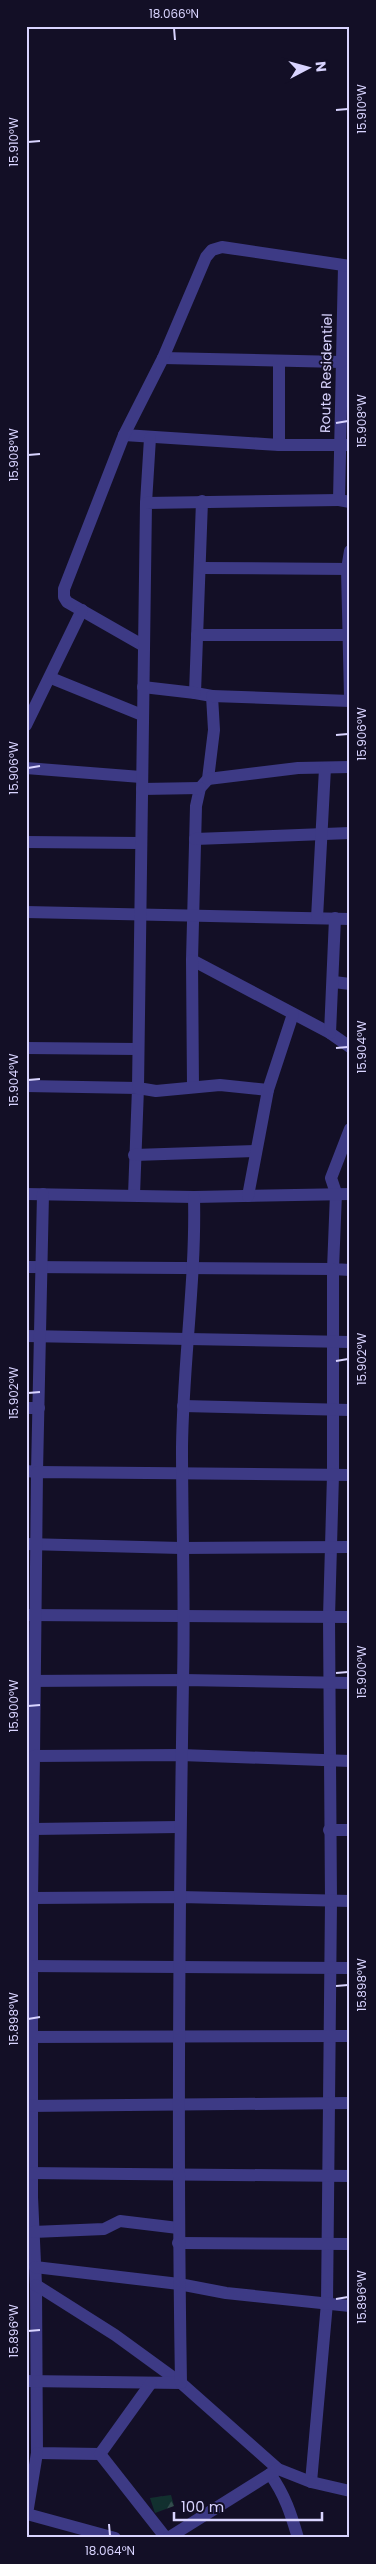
<svg xmlns="http://www.w3.org/2000/svg" width="376" height="2564" font-family="Poppins,sans-serif">
<style>
.forest{fill:url(#forest-firs)}
.lines{fill:none;stroke-linecap:round;stroke-linejoin:round}
.minor{stroke:#3d3a85;stroke-width:12}
.ticks{fill:none;stroke:#d9d4ff;stroke-width:2}
.labels{text-anchor:middle;stroke-width:4;stroke-linejoin:round;paint-order:stroke}
.street-label{font-size:14px;fill:#d9d4ff;stroke:#130f26}
.neatline{fill:none;stroke:#d9d4ff;stroke-width:2}
.ticks-label{font-size:12px;text-anchor:middle;fill:#d9d4ff}
</style>
<defs>
<pattern id="forest-firs" width="22" height="20" patternUnits="userSpaceOnUse" patternTransform="scale(1.25)"><rect width="22" height="20" fill="#12302f"/><path d="M5 1l3.5 6h-7zM16 11l3.5 6h-7z" fill="#344d4e"/></pattern>
</defs>
<rect width="100%" height="100%" fill="#130f26"/>
<!-- forest -->
<path class="forest" d="M171,2495L174,2506L155,2513L150,2498Z"/>
<g class="lines">
<!-- minor -->
<g class="minor">
<path d="M344,266L339,500L350,502"/>
<path d="M163,358L341,362"/>
<path d="M279,362V445"/>
<path d="M124,435L279,445H350"/>
<path d="M202,501L195,693L212,696L214,730L208,779L200,788L196,806L192,960L330,1033L350,1047"/>
<path d="M146,503L150,438"/>
<path d="M350,551L347,569L350,697"/>
<path d="M201,568L350,569"/>
<path d="M197,635H350"/>
<path d="M144,646L67,602L64,597V589L124,435L163,358L206,257L212,250L222,247L350,266"/>
<path d="M51,678L142,715"/>
<path d="M143,687L195,693"/>
<path d="M212,696L350,701"/>
<path d="M26,725L82,610"/>
<path d="M26,768L141,777"/>
<path d="M208,779L298,768L350,767"/>
<path d="M142,789L200,788"/>
<path d="M195,839L350,833"/>
<path d="M26,842L140,843"/>
<path d="M26,912L350,919"/>
<path d="M317,918L325,768"/>
<path d="M192,960L193,1087"/>
<path d="M334,982L350,984"/>
<path d="M330,1033L335,918"/>
<path d="M26,1048L138,1049"/>
<path d="M26,1086L138,1088L134,1195"/>
<path d="M268,1090L220,1085L156,1091L138,1088L146,503L339,500"/>
<path d="M350,1129L331,1178L336,1193L333,1269L350,1270"/>
<path d="M134,1155L255,1151"/>
<path d="M26,1194L194,1197L350,1194"/>
<path d="M248,1196L268,1090L293,1014"/>
<path d="M26,1267L333,1269V1475L329,1617L331,1901L327,2303L311,2482"/>
<path d="M26,1336L350,1342"/>
<path d="M183,1406L350,1410"/>
<path d="M26,1408H39"/>
<path d="M26,1471L37,1472L43,1194"/>
<path d="M26,1544L181,1548L350,1547"/>
<path d="M26,1615L350,1617"/>
<path d="M26,1681L183,1680L350,1683"/>
<path d="M26,1756H34L37,1472L350,1475"/>
<path d="M350,1761L181,1755L34,1756L32,1898L180,1897L350,1901"/>
<path d="M33,1829L179,1827"/>
<path d="M329,1830H350"/>
<path d="M26,1898H32V2197L36,2285L37,2453L100,2454"/>
<path d="M26,1966L350,1968"/>
<path d="M26,2037L350,2036"/>
<path d="M26,2106L350,2103"/>
<path d="M26,2173L350,2176"/>
<path d="M33,2232L104,2229L120,2221L178,2228"/>
<path d="M178,2243L350,2244"/>
<path d="M35,2267L179,2284L226,2293L350,2306"/>
<path d="M36,2285L115,2335L181,2383L278,2469L311,2482L350,2491"/>
<path d="M26,2381L181,2383"/>
<path d="M151,2383L100,2454L166,2538"/>
<path d="M181,2383C177,2149 179,1914 183,1680C185,1602 182,1525 182,1447C183,1363 196,1280 194,1197"/>
<path d="M37,2453L27,2514L115,2538"/>
<path d="M270,2474C285,2495 291,2514 298,2538"/>
<path d="M168,2538L278,2469"/>
</g>
</g>
<!-- ticks -->
<path class="ticks" d="M174,28L175,40M336,110L348,109M28,142L40,141M336,423L348,421M28,455L40,454M336,735L348,734M28,768L40,766M336,1048L348,1047M28,1080L40,1079M336,1361L348,1359M28,1393L40,1392M336,1673L348,1672M28,1706L40,1705M336,1986L348,1985M28,2019L40,2017M336,2299L348,2297M28,2331L40,2330M109,2524L110,2536"/>
<g class="labels">
<!-- street labels -->
<g class="street-label">
<text transform="translate(326 373) rotate(-89)" y="5">Route Residentiel</text>
</g>
</g>
<!-- border -->
<rect width="376" height="2564" fill="none" stroke="#130f26" stroke-width="55"/>
<!-- north arrow -->
<g transform="translate(308 68) rotate(84)" stroke="#130f26" stroke-width="4" paint-order="stroke">
<path d="M0-4L9 19L0 12L-9 19Z" fill="#d9d4ff"/>
<text y="-8" font-size="14" font-weight="bold" text-anchor="middle" fill="#d9d4ff">N</text>
</g>
<!-- scale -->
<path d="M174 2512v8h148v-8" fill="none" stroke="#d9d4ff" stroke-width="2.5"/>
<text x="181" y="2512" font-size="15" fill="#d9d4ff" stroke="#130f26" stroke-width="4" paint-order="stroke">100 m</text>
<rect x="28" y="28" width="320" height="2508" class="neatline"/>
<g class="ticks-label">
<text x="174" y="18">18.066°N</text>
<text transform="translate(362 109) rotate(-90)" y="4">15.910°W</text>
<text transform="translate(14 142) rotate(-90)" y="4">15.910°W</text>
<text transform="translate(362 421) rotate(-90)" y="4">15.908°W</text>
<text transform="translate(14 455) rotate(-90)" y="4">15.908°W</text>
<text transform="translate(362 734) rotate(-90)" y="4">15.906°W</text>
<text transform="translate(14 768) rotate(-90)" y="4">15.906°W</text>
<text transform="translate(362 1047) rotate(-90)" y="4">15.904°W</text>
<text transform="translate(14 1080) rotate(-90)" y="4">15.904°W</text>
<text transform="translate(362 1359) rotate(-90)" y="4">15.902°W</text>
<text transform="translate(14 1393) rotate(-90)" y="4">15.902°W</text>
<text transform="translate(362 1672) rotate(-90)" y="4">15.900°W</text>
<text transform="translate(14 1706) rotate(-90)" y="4">15.900°W</text>
<text transform="translate(362 1985) rotate(-90)" y="4">15.898°W</text>
<text transform="translate(14 2019) rotate(-90)" y="4">15.898°W</text>
<text transform="translate(362 2297) rotate(-90)" y="4">15.896°W</text>
<text transform="translate(14 2331) rotate(-90)" y="4">15.896°W</text>
<text x="110" y="2555">18.064°N</text>
</g>
</svg>
